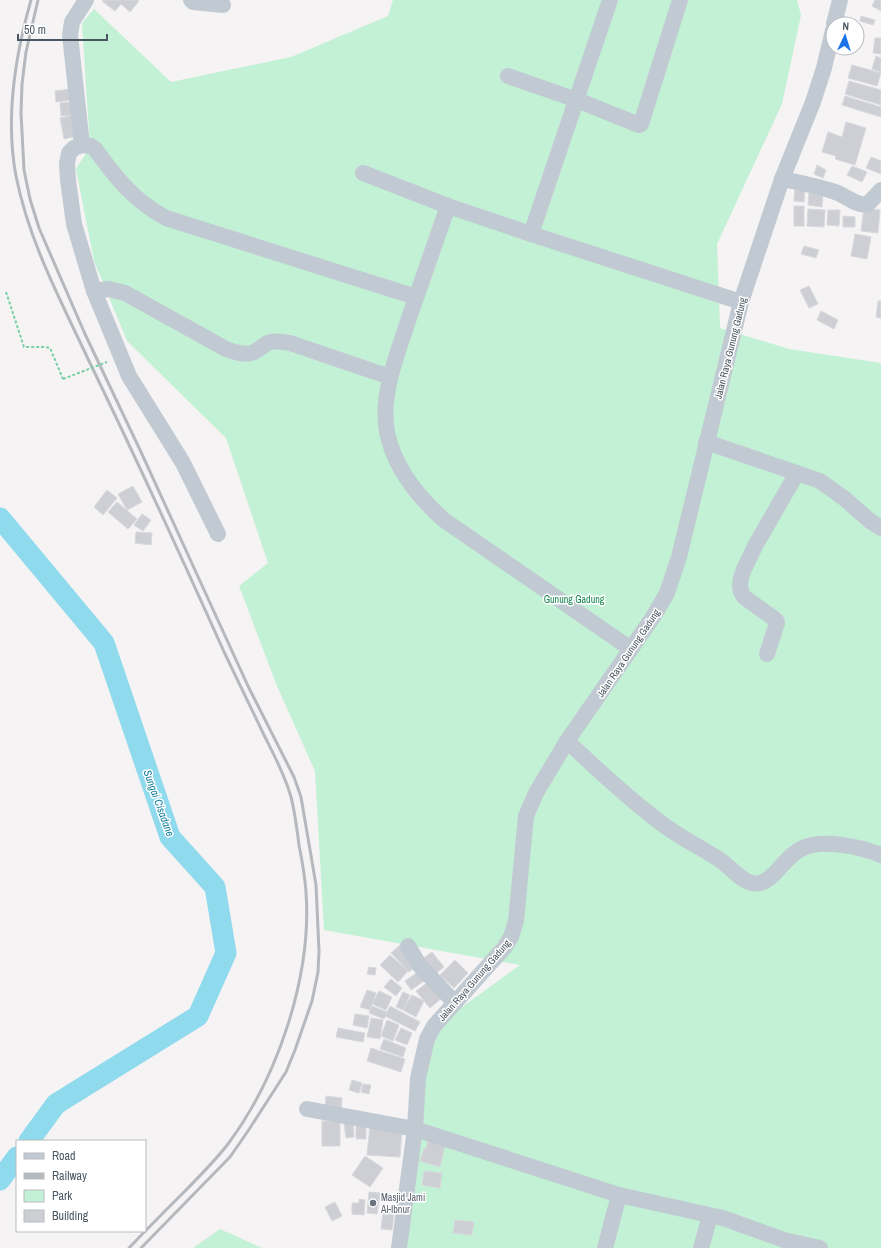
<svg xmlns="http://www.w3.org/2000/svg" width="881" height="1248" font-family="'Archivo Narrow',sans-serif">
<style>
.green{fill:#c3f1d5}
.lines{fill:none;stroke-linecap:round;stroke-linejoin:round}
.river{stroke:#90daee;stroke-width:21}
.building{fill:#cdcfd5;stroke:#d7d9de}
.path{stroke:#7ad0a6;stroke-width:2;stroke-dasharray:3 2;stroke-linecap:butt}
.minor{stroke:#c1cad2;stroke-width:16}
.rail{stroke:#b5b8bd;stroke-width:3}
.path-bridge{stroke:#7ad0a6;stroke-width:2;stroke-dasharray:3 2;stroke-linecap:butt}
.worship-dot{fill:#6b7280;stroke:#fff;stroke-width:1.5}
.labels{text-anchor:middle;stroke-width:3;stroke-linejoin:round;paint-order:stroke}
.street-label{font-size:10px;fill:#4a5661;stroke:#fff}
.park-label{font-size:10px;fill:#17864f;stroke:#fff}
.worship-label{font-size:10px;fill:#5b616d;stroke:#fff;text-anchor:start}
.water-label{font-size:11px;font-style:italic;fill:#0c7c9b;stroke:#fff}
</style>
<rect width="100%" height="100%" fill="#f5f3f3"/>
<!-- green -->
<g class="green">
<path d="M393,0H797L801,15L782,104L717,244L720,328L789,349L881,363V1248H397L415,1129L436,1026L520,965L324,930L315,771L277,686L239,586L268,563L226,438L127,341L94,261L76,169L90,147L82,23L94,9L171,82L291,57L388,16Z"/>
<path d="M220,1229L262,1248H193Z"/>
</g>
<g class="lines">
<!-- river -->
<g class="river">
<path d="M0,518L104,643L170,837L215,887L226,953L198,1016L56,1104L29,1141"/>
<path d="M0,1180L17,1157"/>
</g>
</g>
<!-- building -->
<g class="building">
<path d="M104,0H138L139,1L130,12L121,4L115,11L102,1Z"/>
<path d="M875,0H881V11L872,6Z"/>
<path d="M861,16L875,20L873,25L860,21Z"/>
<path d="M875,38H881V54L873,53Z"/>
<path d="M876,56L881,58V72L872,69Z"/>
<path d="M852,65L881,73L877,86L848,78Z"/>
<path d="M849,81L881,90V105L845,94Z"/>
<path d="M71,89L72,100L56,102L55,91Z"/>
<path d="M845,96L881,107V117L842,105Z"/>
<path d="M71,102L72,115L61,116L60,103Z"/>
<path d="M74,115L78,136L64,139L60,118Z"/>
<path d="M846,122L866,128L855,165L835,159L836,156L822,152L828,132L842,137Z"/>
<path d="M871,157L881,161V174L866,168Z"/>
<path d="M817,165L826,170L823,178L814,174Z"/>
<path d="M852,166L867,172L862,182L847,175Z"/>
<path d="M795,186L805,187L804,202L794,201Z"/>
<path d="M809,192L823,193L822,207L808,205Z"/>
<rect x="794" y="206" width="10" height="20"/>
<path d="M864,208L880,210L878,233L861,231Z"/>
<path d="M808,209L825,210L824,227L807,226Z"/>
<path d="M828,210H840L839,226L827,225Z"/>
<path d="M843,216L855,217V227H843Z"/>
<path d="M855,234L871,237L867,259L851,256Z"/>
<path d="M804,246L819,250L816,258L801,254Z"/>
<path d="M809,286L818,304L809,308L800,290Z"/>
<path d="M878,301H881V318L876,317Z"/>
<path d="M821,311L838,320L834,329L817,320Z"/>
<path d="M133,486L142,502L127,510L118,494Z"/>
<path d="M107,490L117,498L103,515L94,507Z"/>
<path d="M117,502L137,519L128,529L108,512Z"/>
<path d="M142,514L151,520L143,531L134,525Z"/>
<path d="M136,532L152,533L151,545L135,543Z"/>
<path d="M400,945L418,964L409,972L391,953Z"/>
<path d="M432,952L444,967L433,976L421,960Z"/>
<path d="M390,955L408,971L398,982L380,965Z"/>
<path d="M455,960L468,973L454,988L440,975Z"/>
<path d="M369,967L376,968L375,975L367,974Z"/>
<path d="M418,972L424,981L411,990L405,981Z"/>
<path d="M391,979L402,988L396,996L384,987Z"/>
<path d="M431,980L444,996L430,1008L416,991Z"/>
<path d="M367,990L376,993L370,1010L360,1007Z"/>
<path d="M379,991L392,997L386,1010L372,1004Z"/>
<path d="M403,992L410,995L403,1010L396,1007Z"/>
<path d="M412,995L424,1001L416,1017L403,1010Z"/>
<path d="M372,1006L387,1012L384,1019L369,1013Z"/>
<path d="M390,1006L420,1022L415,1031L385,1016Z"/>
<path d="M355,1014L369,1016L367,1028L353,1025Z"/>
<path d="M371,1018L383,1020L380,1039L367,1037Z"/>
<path d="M387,1020L399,1025L393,1041L381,1036Z"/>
<path d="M338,1028L365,1033L363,1042L336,1037Z"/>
<path d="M401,1028L412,1033L407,1045L395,1040Z"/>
<path d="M384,1039L406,1048L403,1057L380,1049Z"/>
<path d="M371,1048L405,1059L401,1072L367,1061Z"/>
<path d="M352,1080L362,1083L359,1093L349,1090Z"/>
<path d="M363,1084L371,1085L369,1094L361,1092Z"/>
<path d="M326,1096L342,1098L341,1112L325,1110Z"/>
<rect x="322" y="1121" width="18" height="25"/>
<path d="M353,1122L354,1137L346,1138L344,1123Z"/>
<path d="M366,1124V1139H356V1125Z"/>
<path d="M370,1126L402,1128L400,1157L367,1155Z"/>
<path d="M428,1141L445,1145L440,1167L420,1161L424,1148L426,1149Z"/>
<path d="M365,1156L383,1168L370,1187L352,1175Z"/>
<path d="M424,1171L442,1173L440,1188L422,1185Z"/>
<path d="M369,1192L380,1193L377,1214L367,1213Z"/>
<path d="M359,1199L365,1200L364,1215L352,1214V1203H359Z"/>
<path d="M335,1202L342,1216L332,1221L325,1207Z"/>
<path d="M383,1212L394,1213L392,1230L381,1229Z"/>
<path d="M455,1220L474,1222L472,1235L453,1233Z"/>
</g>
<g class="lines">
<!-- path -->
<path class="path" d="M6,292L24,347H45L50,348L63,379"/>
<!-- minor -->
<g class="minor">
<path d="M86,0L72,22L70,35L82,145L91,146L95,149C117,179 133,200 166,218L416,297"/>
<path d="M191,0L193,2L223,5"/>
<path d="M834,24L840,0"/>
<path d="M508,76L577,100L639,125L641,124L680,0"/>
<path d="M82,145L74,148L69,153L67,163L68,180L74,224L94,291L129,376L183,463L218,534"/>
<path d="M363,173L448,206L531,234L741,302"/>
<path d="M782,179C801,183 819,186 838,193C847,197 856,205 867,205L881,190"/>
<path d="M448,206C435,243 422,280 409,318C398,353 380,394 387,432C394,467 418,497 444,520L631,649"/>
<path d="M531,234L610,0"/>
<path d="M94,291L109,289L125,293L226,349C235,352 245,356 254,352C259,350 263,345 268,343C274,340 283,342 290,343L390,377"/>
<path d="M706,442L797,473L820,481L845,499L870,521L881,528"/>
<path d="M767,654L777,623L776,620L744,597L741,592L740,585L741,578L744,569L755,546L797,473"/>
<path d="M567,741C598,770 628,798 661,823C679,837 700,847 720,860C731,867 745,887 760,883C770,881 778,869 785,862C790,857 795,852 801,849C822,838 861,847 881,855"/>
<path d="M408,946L420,966L455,1003"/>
<path d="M307,1109L415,1129L619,1195L723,1218L784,1240L820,1248"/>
<path d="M399,1248L415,1129L418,1078L427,1039L434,1026L504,948L511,937L516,921L526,816L536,793L567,741L653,617L667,593L679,557L741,302L782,179L813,102L824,68L833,30"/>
<path d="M605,1248L619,1195"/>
<path d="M701,1248L710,1216"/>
</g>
<!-- rail -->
<g class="rail">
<path d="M31,0C15,56 5,118 16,176C29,242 61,301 89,361C136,458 181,556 225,654C238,681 251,708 264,735C274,755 285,775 291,797C295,813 297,829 299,845C302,860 305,877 306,892C312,976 278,1077 228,1144C214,1162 198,1178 182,1194C164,1212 146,1230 129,1248"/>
<path d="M38,0L26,52L22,84L21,113L24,170L30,199L39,228L85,334L141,452L248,686L294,777L301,797L316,885L319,951L318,972L312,1001L295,1050L286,1072L248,1131L230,1157L141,1248"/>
</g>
<!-- path-bridge -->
<path class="path-bridge" d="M63,379L107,362"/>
</g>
<!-- markers -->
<circle class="worship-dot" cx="373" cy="1203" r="4"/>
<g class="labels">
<!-- street labels -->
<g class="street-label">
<text transform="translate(730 348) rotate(-76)" y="4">Jalan Raya Gunung Gadung</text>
<text transform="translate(628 653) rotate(-56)" y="4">Jalan Raya Gunung Gadung</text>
<text transform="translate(474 980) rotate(-49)" y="4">Jalan Raya Gunung Gadung</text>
</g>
<!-- park labels -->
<g class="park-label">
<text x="574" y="603">Gunung Gadung</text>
</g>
<!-- worship labels -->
<g class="worship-label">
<text x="381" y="1201">Masjid Jami<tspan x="381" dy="12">Al-Ibnur</tspan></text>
</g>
<!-- water labels -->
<g class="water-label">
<text transform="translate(159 803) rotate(70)" y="4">Sungai Cisadane</text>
</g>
</g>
<!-- legend -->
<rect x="16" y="1140" width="130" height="92" fill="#ffffff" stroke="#b7bbc0"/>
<rect x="24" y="1153" width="20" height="6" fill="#c1cad2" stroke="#b7bbc0"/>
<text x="52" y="1160" font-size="12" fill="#4a5661">Road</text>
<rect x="24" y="1173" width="20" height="6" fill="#b5b8bd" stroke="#b7bbc0"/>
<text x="52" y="1180" font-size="12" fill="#4a5661">Railway</text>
<rect x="24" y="1190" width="20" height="12" fill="#c3f1d5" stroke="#b7bbc0"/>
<text x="52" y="1200" font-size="12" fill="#4a5661">Park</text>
<rect x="24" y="1210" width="20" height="12" fill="#cdcfd5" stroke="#b7bbc0"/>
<text x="52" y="1220" font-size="12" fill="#4a5661">Building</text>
<!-- north arrow -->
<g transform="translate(845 36) rotate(4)"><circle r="19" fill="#ffffff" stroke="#b7bbc0"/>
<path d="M0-3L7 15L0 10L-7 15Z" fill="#1a73e8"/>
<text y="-6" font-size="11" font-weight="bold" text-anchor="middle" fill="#4a5661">N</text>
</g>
<!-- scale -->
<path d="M18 34v6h89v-6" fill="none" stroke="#4a5661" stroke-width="2"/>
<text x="24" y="34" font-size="12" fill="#4a5661" stroke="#ffffff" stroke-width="3" paint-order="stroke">50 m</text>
</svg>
